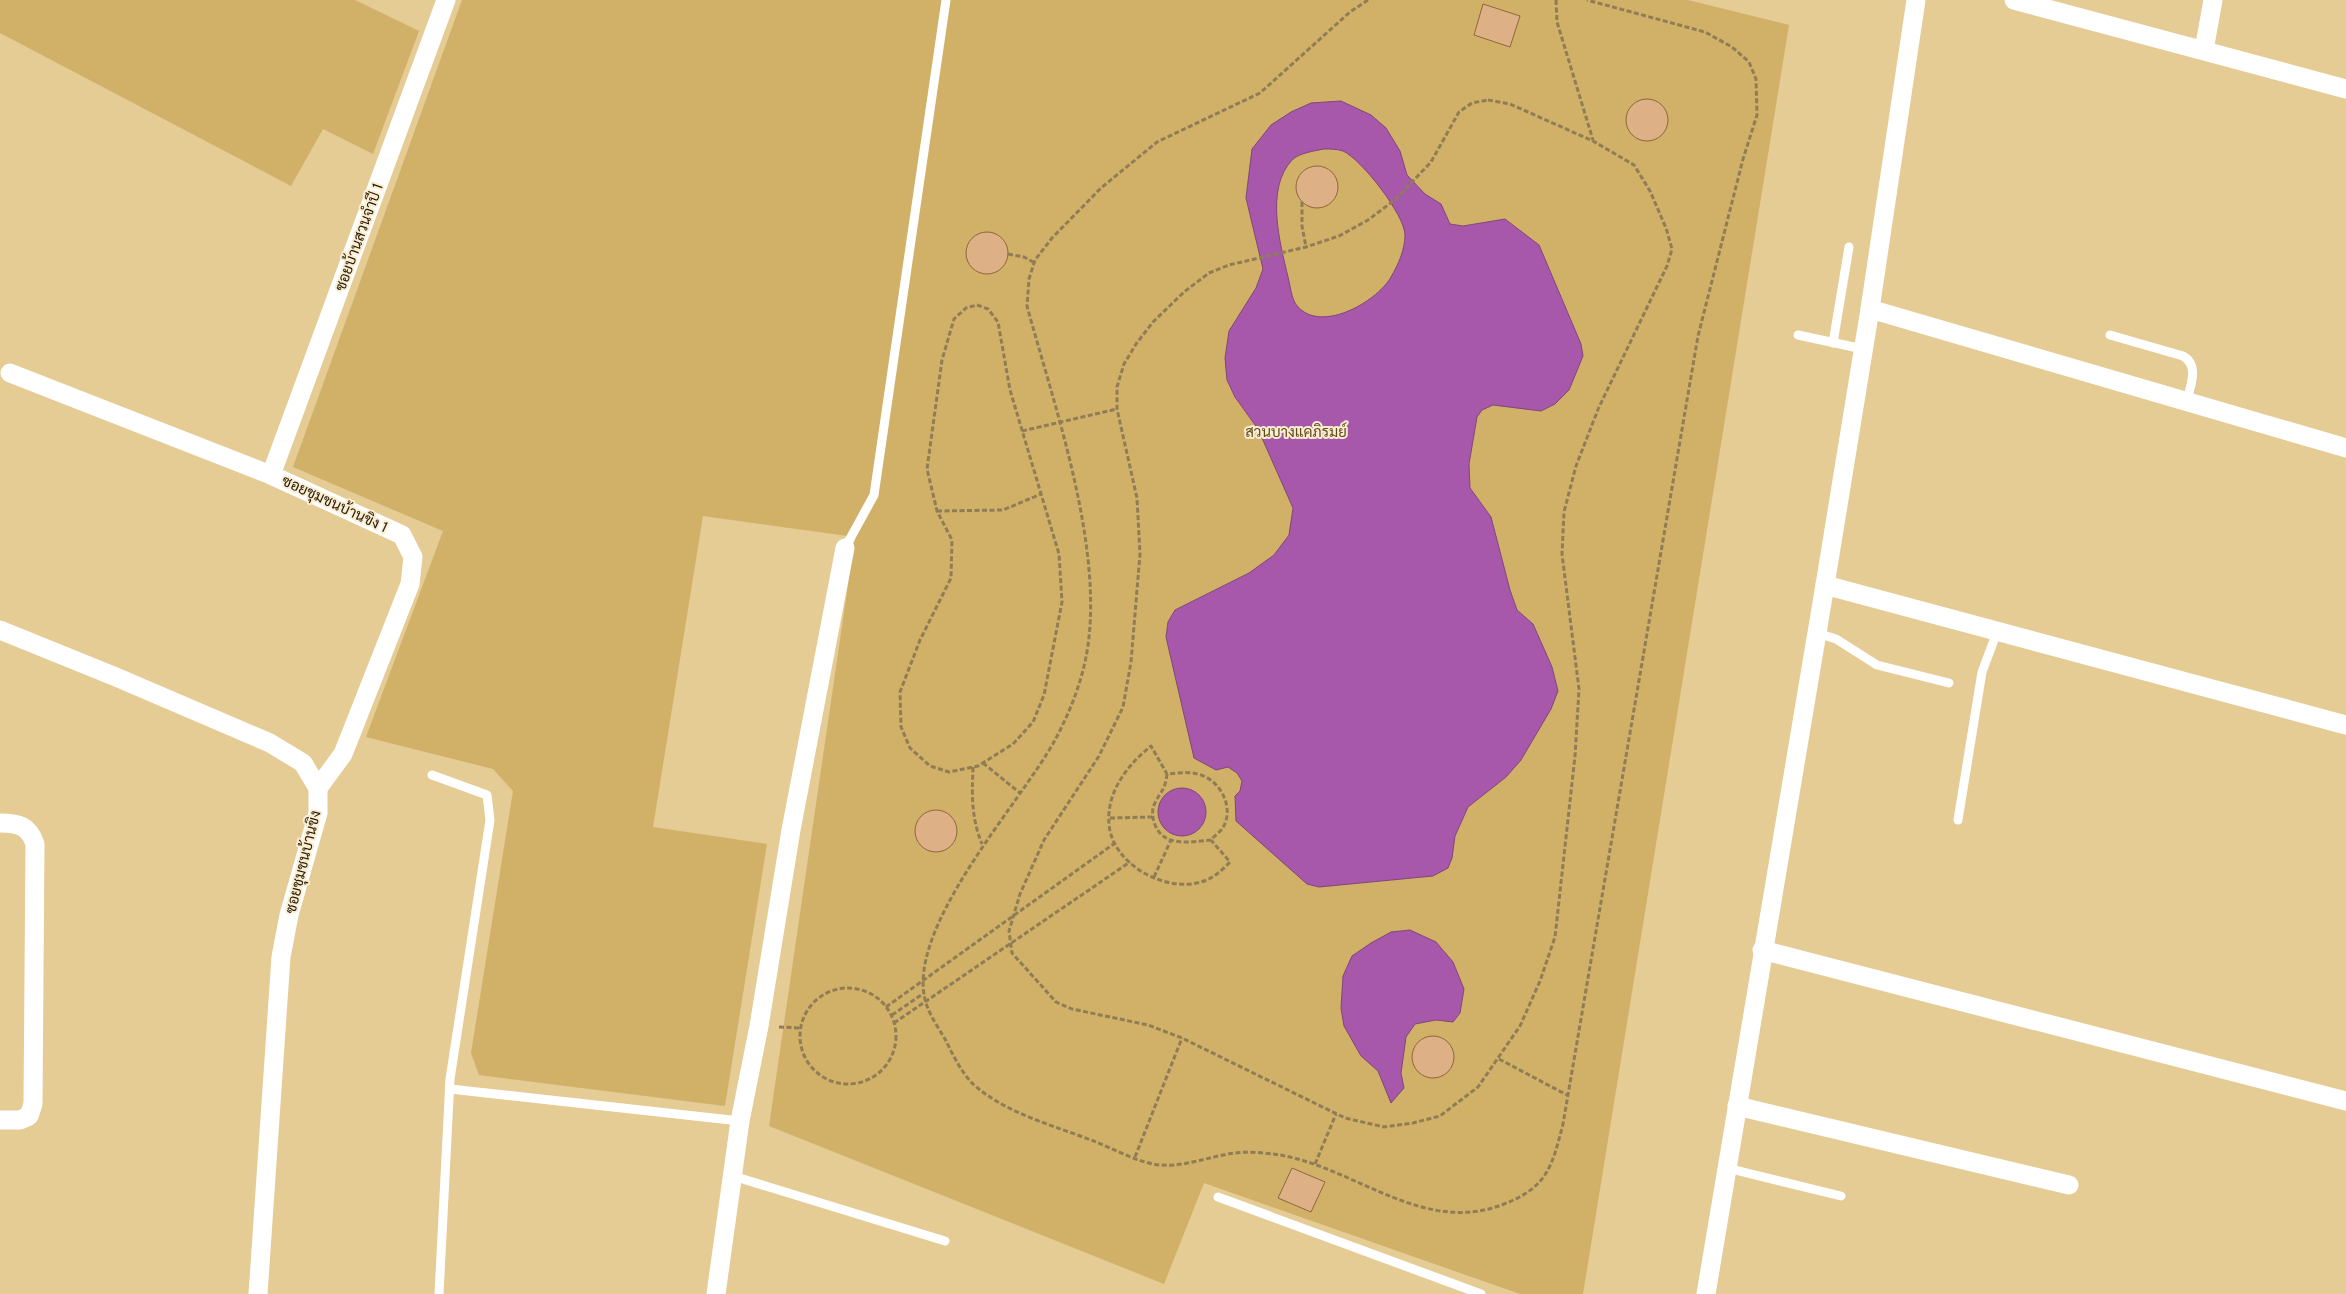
<svg xmlns="http://www.w3.org/2000/svg" width="2346" height="1294" font-family="Overpass,Sarabun,sans-serif">
<style>
.green{fill:#d1b068}
.water{fill:#a758ab;stroke:#80467a;fill-rule:evenodd}
.building{fill:#ddb185;stroke:#8f663d}
.lines{fill:none;stroke-linecap:round;stroke-linejoin:round}
.path{stroke:#907d55;stroke-width:3;stroke-dasharray:5 2.5;stroke-linecap:butt}
.lane{stroke:#fff;stroke-width:9}
.street{stroke:#fff;stroke-width:19}
.labels{text-anchor:middle;stroke-width:4;stroke-linejoin:round;paint-order:stroke}
.street-label{font-size:15px;fill:#261c06;stroke:#faedd2}
.park-label{font-size:15px;fill:#624d1c;stroke:#faedd2}
</style>
<rect width="100%" height="100%" fill="#e5cb94"/>
<!-- green -->
<g class="green">
<path d="M0,0H355L419,31L373,154L323,129L291,186L0,33Z"/>
<path d="M462,0H1688L1789,25L1583,1294H1520L1204,1183L1164,1284L769,1126L855,537L703,516L653,827L767,844L725,1106L479,1075L471,1053L513,791L493,769L366,737L443,531L293,467Z"/>
</g>
<!-- water -->
<g class="water">
<path d="M1341,101L1371,115L1386,128L1400,151L1407,175L1425,194L1441,204L1450,224L1463,226L1505,219L1539,245L1581,344L1583,356L1569,390L1555,404L1541,411L1493,405L1482,410L1477,417L1469,464L1470,488L1491,517L1510,590L1517,610L1533,624L1552,667L1558,691L1551,709L1521,760L1506,777L1468,807L1455,836L1452,858L1448,868L1433,876L1319,887L1307,884L1236,821L1235,796L1240,791L1242,781L1237,773L1228,767L1216,770L1194,758L1166,637L1168,622L1175,610L1249,573L1274,555L1289,535L1293,508L1258,429L1235,397L1227,380L1225,358L1229,331L1256,288L1263,269L1246,198L1252,149L1271,125L1291,112L1311,103ZM1324,149C1330,149 1337,149 1343,151C1361,159 1405,215 1405,235C1405,250 1398,265 1391,277C1376,303 1317,336 1295,303C1291,296 1290,284 1288,277C1280,243 1265,189 1292,160C1299,153 1314,151 1324,149Z"/>
<circle cx="1182" cy="812" r="24"/>
<path d="M1410,930L1436,942L1453,962L1464,989L1460,1013L1453,1022L1436,1020L1415,1024L1406,1037L1401,1073L1404,1088L1391,1103L1378,1071L1361,1056L1344,1026L1341,1008L1343,976L1352,956L1371,943L1391,932Z"/>
</g>
<!-- building -->
<g class="building">
<path d="M1483,4L1520,16L1510,47L1474,35Z"/>
<circle cx="1647" cy="120" r="21"/>
<circle cx="1317" cy="187" r="21"/>
<circle cx="987" cy="253" r="21"/>
<circle cx="936" cy="831" r="21"/>
<circle cx="1433" cy="1057" r="21"/>
<path d="M1292,1168L1325,1182L1311,1212L1278,1198Z"/>
</g>
<g class="lines">
<!-- path -->
<g class="path">
<path d="M1368,0L1350,12L1260,93L1157,142L1101,188L1052,238L1035,260L1029,279L1027,306C1055,409 1108,557 1085,662C1079,689 1068,716 1055,740C1021,803 900,933 927,1006C931,1017 939,1029 945,1039C953,1055 961,1072 973,1084C1006,1114 1056,1126 1096,1142C1116,1150 1139,1163 1160,1165C1186,1167 1210,1156 1235,1153C1249,1151 1266,1153 1280,1155C1356,1168 1424,1236 1504,1204C1548,1187 1552,1166 1563,1124L1698,336L1743,159L1757,115L1756,79L1749,62L1732,47L1705,32L1587,0"/>
<path d="M1556,0L1557,22L1593,140"/>
<path d="M1488,100L1510,104L1593,141L1634,165L1650,191L1666,228L1672,249L1667,266L1599,407L1576,466L1564,512L1562,554L1579,689L1575,756L1555,937L1540,981L1520,1026L1478,1087L1440,1116L1413,1123L1384,1127L1345,1118L1182,1038L1148,1025L1072,1009L1056,1002L1012,953L1009,931L1020,894L1044,840L1099,756L1123,707L1131,662L1140,554L1137,498L1117,409V387L1124,364L1136,344L1153,322L1184,292L1209,273L1229,265L1306,247L1339,236L1368,220L1396,199L1431,162L1459,112L1472,103Z"/>
<path d="M1302,202V226L1306,247"/>
<path d="M1008,254L1024,257L1035,263"/>
<path d="M977,305L988,309L998,322L1010,390L1059,554L1062,602L1044,695L1033,722L1013,744L978,766L949,772L930,766L910,748L901,727L900,692L920,640L951,578L952,540L937,511L927,469L942,360L954,319L966,308Z"/>
<path d="M1022,431L1117,409"/>
<path d="M937,511L1003,510L1041,494"/>
<path d="M983,763L1020,793"/>
<path d="M973,767C972,796 971,817 982,844"/>
<path d="M1167,774C1165,791 1161,790 1155,803C1152,808 1152,816 1154,822C1162,848 1189,842 1211,840C1214,836 1219,833 1222,829C1235,810 1222,782 1201,775C1190,771 1178,773 1167,774L1151,746C1126,766 1103,796 1110,831C1119,870 1174,896 1209,879C1217,875 1224,868 1230,862L1211,840"/>
<path d="M1110,818L1152,817"/>
<path d="M1154,877L1171,840"/>
<circle cx="848" cy="1036" r="48"/>
<path d="M886,1007L1115,843"/>
<path d="M892,1015L924,993"/>
<path d="M894,1023L1130,862"/>
<path d="M779,1027L801,1028"/>
<path d="M1499,1059L1567,1095"/>
<path d="M1135,1157L1182,1038"/>
<path d="M1315,1164L1336,1114"/>
</g>
<!-- lane -->
<g class="lane">
<path d="M1798,335L1863,349"/>
<path d="M2110,335L2183,356C2200,366 2190,385 2187,402"/>
<path d="M1833,343L1849,247"/>
<path d="M845,548L874,495L946,0"/>
<path d="M1817,633L1836,639L1877,665L1949,683"/>
<path d="M432,775L487,795L490,820L450,1079L439,1294"/>
<path d="M1958,820L1982,672L1997,632"/>
<path d="M450,1089L740,1121"/>
<path d="M1727,1168L1841,1196"/>
<path d="M733,1176L945,1241"/>
<path d="M1218,1197L1481,1294"/>
</g>
<!-- street -->
<g class="street">
<path d="M2014,0L2346,89"/>
<path d="M2204,50L2213,0"/>
<path d="M1870,309L2346,448"/>
<path d="M10,373L271,475L402,535L413,557L410,584L343,754L318,788"/>
<path d="M271,475L446,0"/>
<path d="M1825,585L2346,725"/>
<path d="M0,630L116,677L270,743L303,763L318,788V813L289,915L281,957L258,1294"/>
<path d="M0,823C19,823 29,826 35,844L33,1104L29,1116L20,1120H0"/>
<path d="M1762,950L2346,1101"/>
<path d="M1737,1106L2069,1185"/>
<path d="M716,1294L740,1121L759,1026L791,830L845,548"/>
<path d="M1706,1294L1825,585L1870,309L1916,0"/>
</g>
</g>
<g class="labels">
<!-- street labels -->
<g class="street-label">
<text transform="translate(359 237) rotate(-70)" y="5">ซอยบ้านสวนจำปี 1</text>
<text transform="translate(335 504) rotate(25)" y="5">ซอยชุมชนบ้านขิง 1</text>
<text transform="translate(303 862) rotate(-76)" y="5">ซอยชุมชนบ้านขิง</text>
</g>
<!-- park labels -->
<g class="park-label">
<text x="1296" y="437">สวนบางแคภิรมย์</text>
</g>
</g>
</svg>
